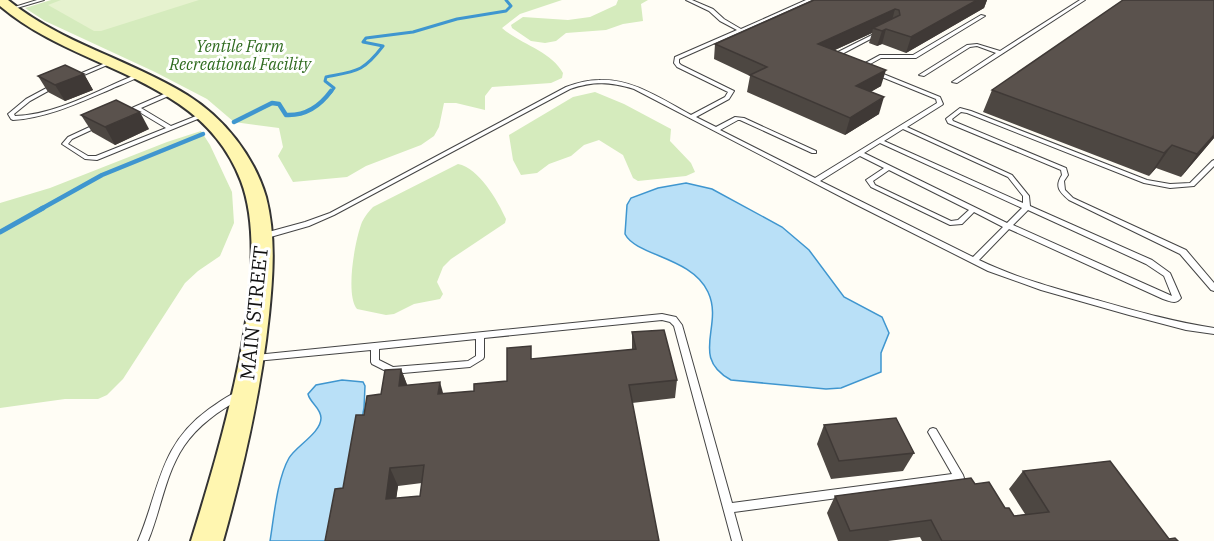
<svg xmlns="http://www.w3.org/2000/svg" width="1214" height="541" font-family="'IBM Plex Serif',serif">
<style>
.green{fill:#d5ebbd}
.pitch{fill:#e6f2cf}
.water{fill:#b9e0f7;stroke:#3f96cf;stroke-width:1.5}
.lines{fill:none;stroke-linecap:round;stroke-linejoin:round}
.stream-far2{stroke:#3f96cf;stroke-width:3}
.stream-far1{stroke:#3f96cf;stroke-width:4.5}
.stream{stroke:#3f96cf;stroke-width:5}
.lane-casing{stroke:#444;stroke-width:2}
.secondary-casing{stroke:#333;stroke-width:4}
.lane{fill:#fff;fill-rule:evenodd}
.secondary{fill:#fff6b0;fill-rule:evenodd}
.wall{fill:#4d4742;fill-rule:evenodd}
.shaded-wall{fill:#3f3936}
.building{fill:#5a524d;stroke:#3f3936;stroke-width:1.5;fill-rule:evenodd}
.labels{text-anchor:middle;stroke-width:6;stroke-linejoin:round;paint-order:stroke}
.far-park-label{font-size:16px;font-style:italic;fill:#2f6b1f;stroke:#fff}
.street-label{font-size:20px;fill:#111;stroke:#fff}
</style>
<rect width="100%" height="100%" fill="#fffdf5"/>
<!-- green -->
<g class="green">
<path d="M51,0H562L520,14L502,28C520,44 551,51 563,73L562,78L551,83L492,87L485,96V110L456,103H444L439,127L434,136L421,145L366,166L347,177L293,182L278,156L283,147L279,128L234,122L207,99L155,72L45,21L25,8Z"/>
<path d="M618,0H648L641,4L643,21L623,24L606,30L566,33L556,41L545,43L531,41L512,28L511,25L523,17L568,20L590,17L616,5Z"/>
<path d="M595,92L624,104L671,129L670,141L691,163L695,172L686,176L638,181L633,178L623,155L599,140L584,145L571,156L549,164L537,173L521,175L513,160L509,135L573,97Z"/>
<path d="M201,131L210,145L232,192L234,223L220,256L198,271L185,283L123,379L107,395L98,399H65L0,408V203L50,188L167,142Z"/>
<path d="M458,164C479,168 498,201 506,219L505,223L451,259L443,267L437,282L443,294L440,299L414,304L394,314L386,315L357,309C345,294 355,240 362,222C365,216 369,211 373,207Z"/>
</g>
<!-- pitch -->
<path class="pitch" d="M61,0H199L101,31H94L48,5Z"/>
<!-- water -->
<g class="water">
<path d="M686,183L712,189L782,227L809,250L844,297L882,317L889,333L881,353V372L841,388L826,389L731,380C689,357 724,326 708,292C692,257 636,256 625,234L627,205L631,198L658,188Z"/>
<path d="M342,380L363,382L365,386L364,408L338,541H270C274,517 277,479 289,458C296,446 321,433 321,418C321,408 310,403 308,394L316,385Z"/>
</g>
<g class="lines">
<!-- stream-far2 -->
<path class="stream-far2" d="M330,93L334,88L325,81L326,77C357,71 363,72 383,46L363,42L366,38L413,32L457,19L506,11L511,6L506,0"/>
<!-- stream-far1 -->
<g class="stream-far1">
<path d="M234,122L272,103L279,104L286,115C305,116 320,106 331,91"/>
<path d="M41,209L102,175L203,134"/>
</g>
<!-- stream -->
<path class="stream" d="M0,232L43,208"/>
<!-- lane casing -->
<g class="lane-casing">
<g id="lane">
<path d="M37,0H44L10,10L8,9Z"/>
<path d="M686,0H692L713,9L724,19L741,29L806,0H812L679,59V63L681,65L734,91L729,99L696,117L716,127L735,117L744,118L816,151V153H812L740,120H738L720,130L815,178L937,103L936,99L872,73V71H876L940,97L943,104L942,105L907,127L1012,175L1029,196L1030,206L1152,260L1170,273L1181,298C1176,305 1170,301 1163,299L1009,229L979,260C1016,278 1057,289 1097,300C1136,311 1174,322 1214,328V334L1186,330L1129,315L1041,290L988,271L853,203L634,89C610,82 594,81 570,89L334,215L309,226L267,238H264L260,236L261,234L305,222L330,213L566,87C577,83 587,80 599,80C632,78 663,100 691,115L725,97L728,92L677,67L674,63L675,57L737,30L720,21L709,11ZM903,129L1008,177L1023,196V203L884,141ZM880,143L1022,208L1007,223L864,153ZM860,156L884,168L866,180L871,187L950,225L962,224L974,212L1003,227L973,257L820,181ZM889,170L969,210L958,220L951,221L875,185L873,181ZM1028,210L1146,264L1164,276L1172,296L1013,225Z"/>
<path d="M1080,0H1085L957,83L952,82L996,53L977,46L970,47L924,76L919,75L967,45L977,44L1000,51Z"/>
<path d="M981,15L985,16L916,58H881L863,68L858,67L880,55H913Z"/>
<path d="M876,33L880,34L842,54V56L846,59V61H842L837,56L838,52Z"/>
<path d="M108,62L112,63L77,78L72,77Z"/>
<path d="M135,75L140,76C130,82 119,85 109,90C78,103 47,118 13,120L11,119L8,114L26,99L54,84L59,85L30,101L14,114L15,116C56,115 98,90 135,75Z"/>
<path d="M171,91L174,93L173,94L141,108L171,126L201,114H205V116L97,160L85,159L62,144L68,137L96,124H100V126L72,139L68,144L88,156H96L166,128L136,110L126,115L123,113L134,107Z"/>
<path d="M960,108L971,111L1147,180L1170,184L1190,183L1212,161L1214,160V166L1194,186L1170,188L1144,183L967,113L961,112L952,119L953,121L1066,168L1068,175L1064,181L1065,190L1073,198L1186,250L1214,283V291L1211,290L1180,254L1069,200C1060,192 1054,187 1062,175L1061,170L948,123L946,119L947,118Z"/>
<path d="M662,314L676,317L682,325L732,503L952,474L928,432L930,429L933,428L936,429L963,475L964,478L963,481L734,512L742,541H732L674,326L670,322L662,320L484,338V357L483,359L470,367L392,374L372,364L371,362V350L256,361L253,360L252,358L253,356L256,355ZM476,339V356L468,361L393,367L379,360V349Z"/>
<path d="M237,392L240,393L242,396L240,399C219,411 198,425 184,446C165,474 161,510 148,541H138C160,489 159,445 209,409C218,403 227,396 237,392Z"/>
</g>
</g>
<!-- secondary casing -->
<g class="secondary-casing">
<path id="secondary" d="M0,0H8C62,44 129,59 187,95C224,118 254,156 266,197C276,236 273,276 269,315C261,392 244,466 223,541H191C219,451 275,270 241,181C229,149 207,123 179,104C122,65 53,51 0,6Z"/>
</g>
<!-- lane -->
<use href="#lane" class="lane"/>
<!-- secondary -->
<use href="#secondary" class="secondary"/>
</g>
<!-- wall -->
<g class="wall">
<path d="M814,0H987L984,8L906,53L882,44L877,46L869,43L872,33L835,50L881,86L870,92L879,114L845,135L747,92L750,76L714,59L715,44Z"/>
<path d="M84,74L93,90L65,101L48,92L38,76Z"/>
<path d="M992,90L1214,138L1181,177L1156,168L1149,176L983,112Z"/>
<path d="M81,115L149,129L115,145L92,132Z"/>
<path d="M632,332L677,380L675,398L632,403L325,541L343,488L364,415L401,369L407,385L443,394L474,391L507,381L533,359L632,350ZM422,483L420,496L396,498L398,486Z"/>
<path d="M824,425L914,453L903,471L831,479L817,444Z"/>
<path d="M1023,471L1169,539L1178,541H922L920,537L888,541H838L827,513L835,496L975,484L1014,516L1025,514L1009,489Z"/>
</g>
<!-- shaded-wall -->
<g class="shaded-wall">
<path d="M977,0H987L984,8L906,53L911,37Z"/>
<path d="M895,9L891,24L873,28L872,33L815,59L818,44Z"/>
<path d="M886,29L882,44L877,46L882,31Z"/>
<path d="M886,70L881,86L852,103L856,86Z"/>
<path d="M84,74L93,90L65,101L55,85Z"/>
<path d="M884,97L879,114L845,135L850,118Z"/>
<path d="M140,112L149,129L115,145L105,127Z"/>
<path d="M1214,135V138L1181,177L1197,154Z"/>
<path d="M1172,145L1156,168L1149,176L1164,153Z"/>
<path d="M401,369L408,387L399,386Z"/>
<path d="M440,382L445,400L438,394Z"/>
<path d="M390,468L398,486L394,516L386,499Z"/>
</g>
<!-- building -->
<g class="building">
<path d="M814,0H977L911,37L886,29L882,31L873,28L900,15L899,10L895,9L818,44L886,70L856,86L884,97L850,118L750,75L767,67L715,44Z"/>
<path d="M1123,0H1214V135L1197,154L1172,145L1164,153L992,90Z"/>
<path d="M65,65L84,74L55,85L38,76Z"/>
<path d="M116,100L140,112L105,127L81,115Z"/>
<path d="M664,330L677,380L629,385L659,541H325L335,489L343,488L356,415H364L367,396L381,394L385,370L401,369L399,386L440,382L438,394L474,391V384L507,381V348L531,346V359L636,349L632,332ZM424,465L420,496L386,499L390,468Z"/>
<path d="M896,418L914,453L839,461L824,425Z"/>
<path d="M1110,461L1169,539L1175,538L1178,541H942L931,520L850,531L835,496L971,478L975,484L989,482L1005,508H1009L1014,516L1049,512L1023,471Z"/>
</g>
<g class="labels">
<!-- far-park labels -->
<g class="far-park-label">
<text x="240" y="52">Yentile Farm<tspan x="240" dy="18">Recreational Facility</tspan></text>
</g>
<!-- street labels -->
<g class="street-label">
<text transform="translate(254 313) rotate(-84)" y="7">MAIN STREET</text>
</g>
</g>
</svg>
